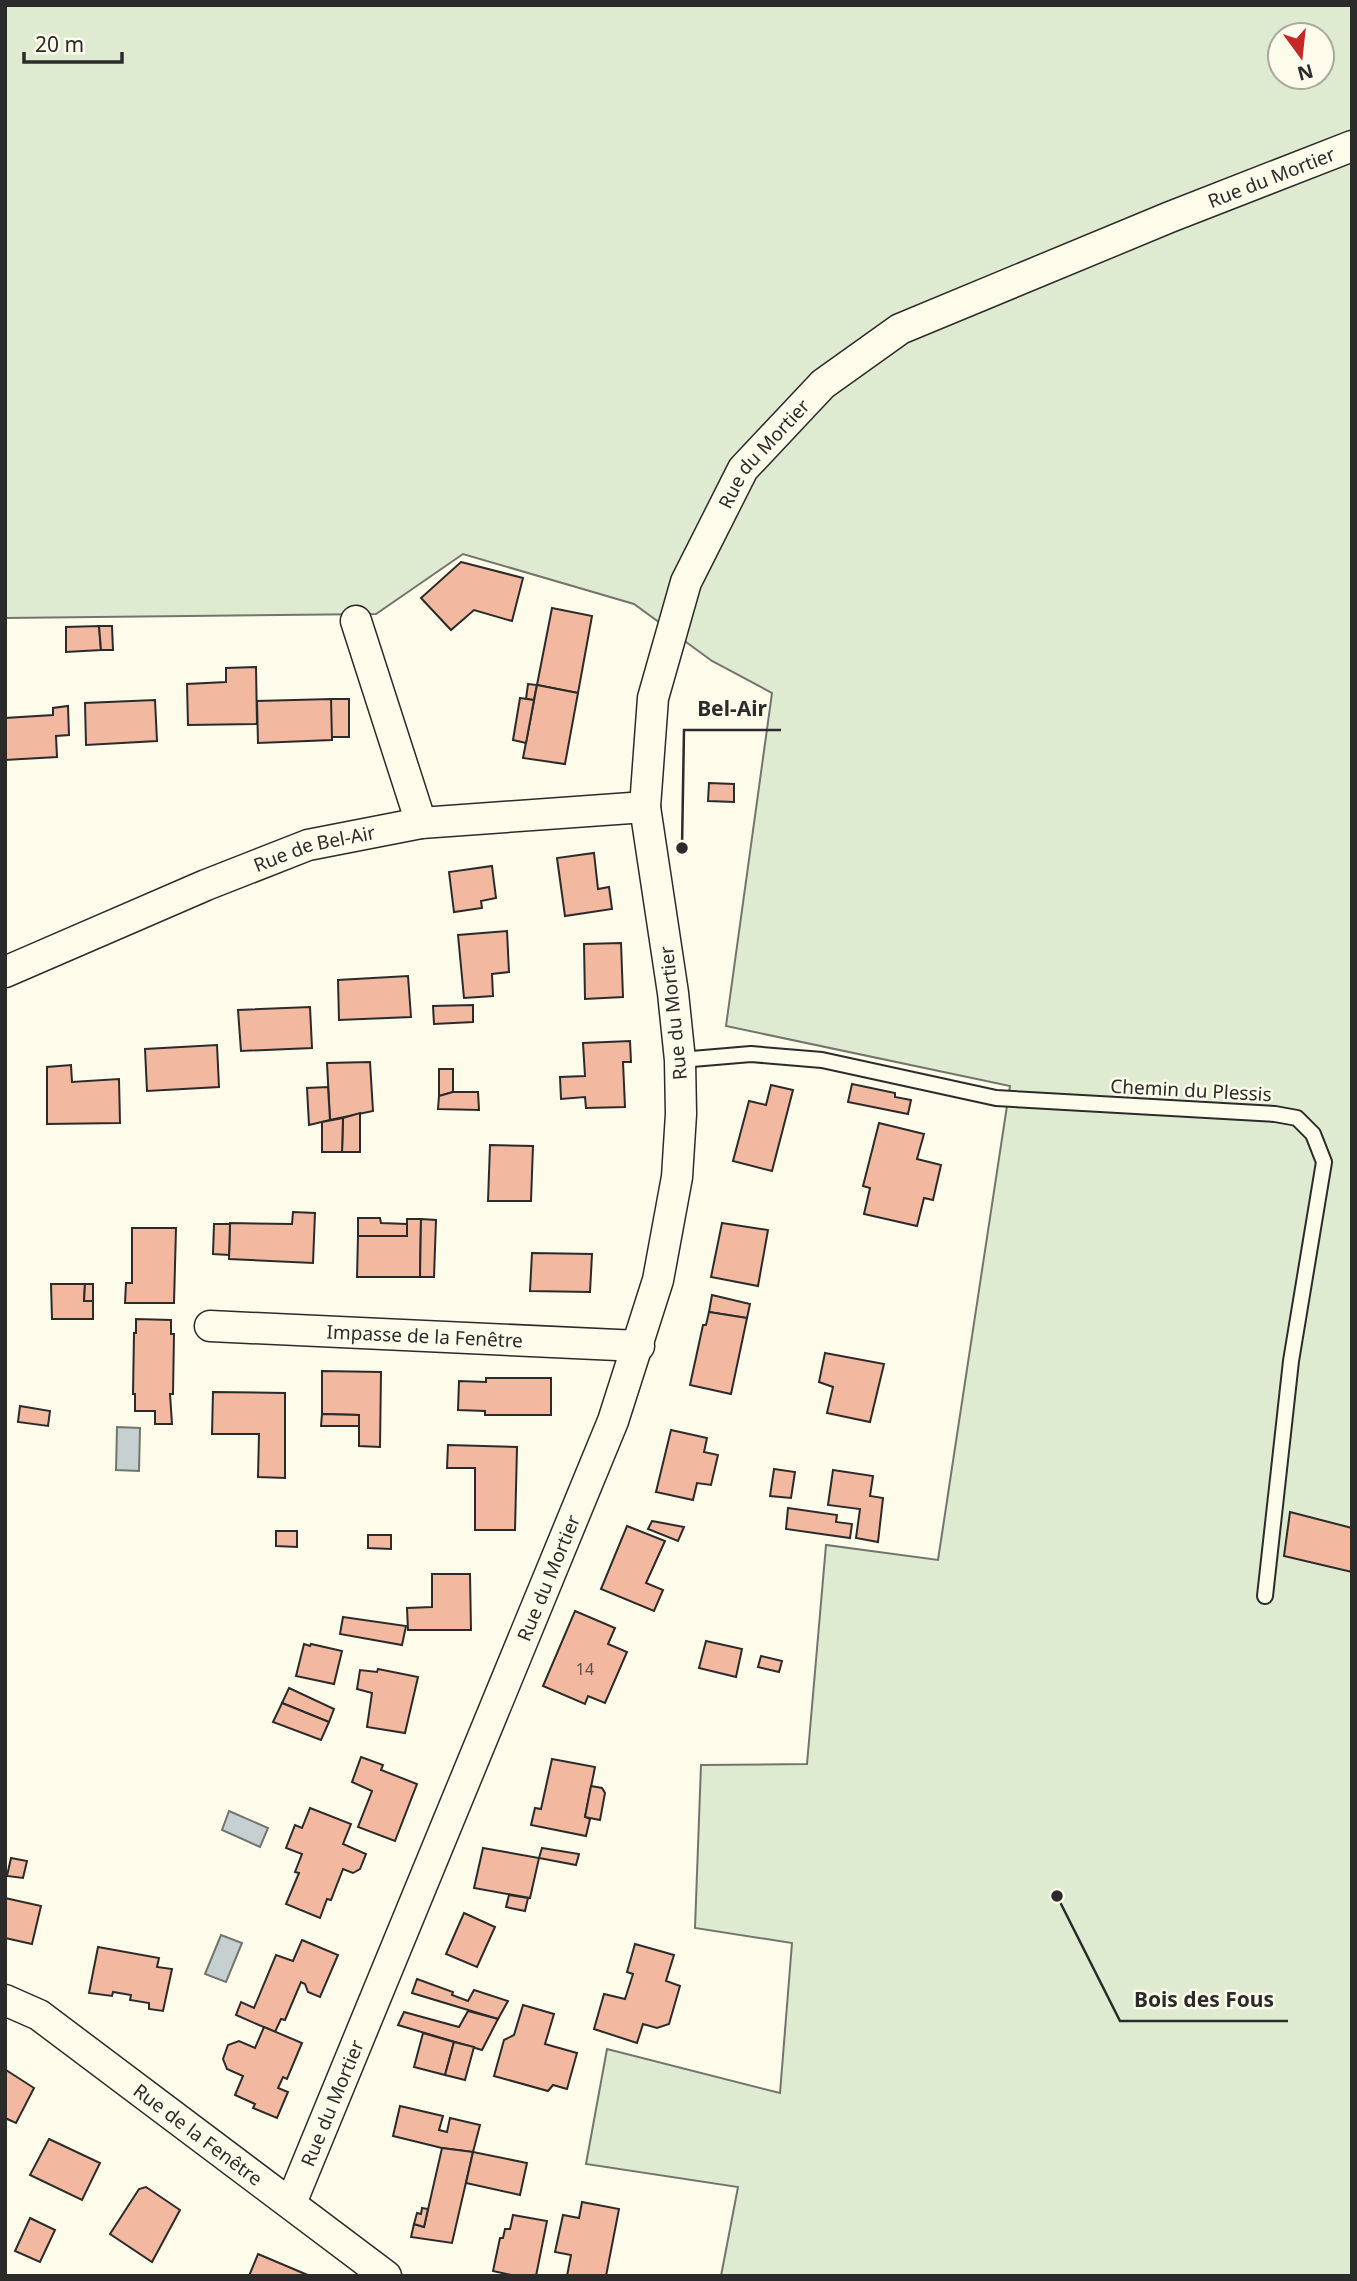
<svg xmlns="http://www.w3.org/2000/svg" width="1357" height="2281" font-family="'Noto Sans',sans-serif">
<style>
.green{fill:#deebd1;stroke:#74746e;stroke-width:2;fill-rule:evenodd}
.water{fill:#c7d0d0;stroke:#74746e;stroke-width:2}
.building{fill:#f2b8a0;stroke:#2b2b2b;stroke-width:2}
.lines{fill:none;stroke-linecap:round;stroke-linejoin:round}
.service-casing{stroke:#2b2b2b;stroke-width:18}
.minor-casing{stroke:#2b2b2b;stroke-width:33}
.service{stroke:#fdfbea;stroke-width:14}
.minor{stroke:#fdfbea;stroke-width:30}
.labels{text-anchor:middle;stroke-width:5;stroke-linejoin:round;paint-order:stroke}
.number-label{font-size:16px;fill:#5d4e48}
.street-label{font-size:19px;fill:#2b2b2b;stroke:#fdfbea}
.leader{fill:none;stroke:#2b2b2b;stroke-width:2.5}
.callout-dot{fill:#2b2b2b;stroke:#fdfbea;stroke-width:2.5}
.callout-label{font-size:21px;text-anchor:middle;font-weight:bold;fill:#2b2b2b;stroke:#fdfbea;stroke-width:5;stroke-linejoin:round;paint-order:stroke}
</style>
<rect width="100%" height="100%" fill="#fdfbea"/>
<!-- green -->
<path class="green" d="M5,5H1352V2276H721L738,2187L586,2164L607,2049L780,2093L792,1943L695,1928L701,1765L807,1764L826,1545L938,1560L1010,1086L726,1026L772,693L712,661L634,604L463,554L376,614L5,618ZM1280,35H1322V77H1280Z"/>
<!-- water -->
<g class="water">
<path d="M117,1427L140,1428L139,1471L116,1470Z"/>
<path d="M229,1811L268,1828L260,1847L222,1830Z"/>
<path d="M221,1935L242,1943L226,1982L205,1974Z"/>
</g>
<!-- building -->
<g class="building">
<path d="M461,562L523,578L512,621L474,610L451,630L421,598Z"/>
<path d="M552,608L592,616L578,693L537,685Z"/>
<path d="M99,626L101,650L66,652V627Z"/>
<path d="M99,626H112L113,650H101Z"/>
<path d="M256,667L257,724L188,725L187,684L226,682V668Z"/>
<path d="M528,684L537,685L534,700L526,699Z"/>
<path d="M537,685L578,693L565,764L523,758Z"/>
<path d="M520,698L534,700L526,743L513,740Z"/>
<rect x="331" y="699" width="18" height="38"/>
<path d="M331,699L332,740L258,743L257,701Z"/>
<path d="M155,700L157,741L86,745L85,703Z"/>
<path d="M68,706L69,735L56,736L57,757L5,760V718L53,715V708Z"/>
<path d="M709,783L734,784V802L708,801Z"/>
<path d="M594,853L598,889L609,887L612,909L565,916L557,858Z"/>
<path d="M492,866L496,898L481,901L482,908L454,912L449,872Z"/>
<path d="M507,931L509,972L492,974L493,996L464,998L458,935Z"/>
<path d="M621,943L623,997L585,999L584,944Z"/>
<path d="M408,976L411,1017L339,1020L338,980Z"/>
<path d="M473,1005V1022L434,1024L433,1006Z"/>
<path d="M310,1007L312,1048L241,1051L238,1010Z"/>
<path d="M630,1041L631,1062H623L625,1107L586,1108L585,1097L561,1099L560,1077L585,1076L583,1043Z"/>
<path d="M217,1045L219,1087L147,1091L145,1049Z"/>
<path d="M370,1062L373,1111L330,1120L327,1063Z"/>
<path d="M71,1065L72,1082L119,1079L120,1123L47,1124V1067Z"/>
<path d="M439,1069H453V1092L439,1096Z"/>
<path d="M852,1084L895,1093V1097L911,1100L908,1114L848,1102Z"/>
<path d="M771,1085L793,1090L772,1171L733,1161L749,1101L766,1105Z"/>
<path d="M328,1087L330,1120L309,1125L307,1088Z"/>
<path d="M453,1092H478L479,1110L438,1109L439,1096Z"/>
<path d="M360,1113V1152H342L343,1118Z"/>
<path d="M343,1118L342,1152H322V1122Z"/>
<path d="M879,1123L924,1134L917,1159L941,1165L933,1200L924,1198L917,1226L864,1214L870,1188L863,1186Z"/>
<path d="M490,1145L533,1146L531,1201H488Z"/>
<path d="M293,1212L315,1213L313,1263L229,1259L230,1223L292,1224Z"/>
<path d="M358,1218H380L381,1223L407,1224V1236H358Z"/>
<path d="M407,1219H421L420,1277H357L358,1236H407Z"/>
<path d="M421,1219L436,1220L434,1277H420Z"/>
<path d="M722,1223L768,1230L758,1286L711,1277Z"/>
<path d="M214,1224H230L229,1255L213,1254Z"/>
<path d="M132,1228H176L174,1303H125L126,1283H132Z"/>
<path d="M532,1253L592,1254L590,1292L530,1291Z"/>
<path d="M51,1284H85L84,1301H93V1319H52Z"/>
<path d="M85,1284H93V1301H84Z"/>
<path d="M712,1295L750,1304L747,1318L709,1312Z"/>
<path d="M709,1312L747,1318L731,1394L690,1385L703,1325H706Z"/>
<path d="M136,1319L171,1320V1334H174L173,1394H170L172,1424H155V1411H135V1394H133L134,1333H136Z"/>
<path d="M825,1353L884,1364L870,1422L827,1413L833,1387L819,1382Z"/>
<path d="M322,1371L381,1372L380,1447L359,1446V1415L322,1414Z"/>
<path d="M486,1378H551V1415H485V1411L458,1410L459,1381L486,1382Z"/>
<path d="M213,1392L285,1393V1478L258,1477L259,1434H212Z"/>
<path d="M20,1406L50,1411L48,1426L18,1422Z"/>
<path d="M322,1414L359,1415V1426H321Z"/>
<path d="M671,1430L707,1438L704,1452L718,1455L711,1485L697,1483L693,1500L656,1492Z"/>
<path d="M448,1445L517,1447L515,1530H475V1468H447Z"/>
<path d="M774,1469L795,1472L791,1498L770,1496Z"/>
<path d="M833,1470L873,1476L870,1496L883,1498L878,1542L856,1538L860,1509L828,1505Z"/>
<path d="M788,1508L837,1515L836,1522L852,1524L850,1538L786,1529Z"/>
<path d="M1290,1512L1352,1528V1572L1284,1556Z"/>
<path d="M652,1521L684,1527L678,1541L648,1529Z"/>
<path d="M627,1526L665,1541L646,1583L663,1590L654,1611L601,1589Z"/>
<path d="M276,1531H297V1547L276,1546Z"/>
<path d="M368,1535H391V1549L368,1548Z"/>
<path d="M432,1574H470L471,1630H408L407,1608L432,1607Z"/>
<path d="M575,1611L615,1628L608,1644L627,1652L605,1703L588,1696L585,1704L543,1686Z"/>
<path d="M343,1617L406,1626L402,1645L340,1634Z"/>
<path d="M706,1641L742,1649L736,1677L699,1668Z"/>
<path d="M304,1644L310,1646L311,1644L342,1651L334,1684L296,1676Z"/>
<path d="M761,1656L782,1661L779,1672L758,1667Z"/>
<path d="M378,1669L418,1677L405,1733L367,1727L372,1693L357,1689L360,1670L377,1672Z"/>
<path d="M289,1688L334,1709L329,1722L282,1703Z"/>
<path d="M282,1703L329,1722L321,1740L273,1722Z"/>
<path d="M361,1757L383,1765L381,1770L417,1784L395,1841L358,1827L372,1791L352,1782Z"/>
<path d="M552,1759L595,1767L585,1817L590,1819L586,1836L531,1825L535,1808L541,1809Z"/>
<path d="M591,1786L602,1788L605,1793L600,1820L585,1817Z"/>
<path d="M310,1808L351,1824L343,1844L366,1854L360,1869L353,1873L343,1869L331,1900L327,1899L320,1918L286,1904L299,1873L295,1872L302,1854L286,1848L295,1825L302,1828Z"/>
<path d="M483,1848L539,1858L530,1898L474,1888Z"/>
<path d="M542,1848L579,1854L576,1865L539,1858Z"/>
<path d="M11,1858L27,1861L23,1878L7,1876Z"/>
<path d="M509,1895L528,1898L525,1911L506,1907Z"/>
<path d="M5,1898L41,1906L32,1944L5,1938Z"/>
<path d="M464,1913L495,1927L477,1967L446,1954Z"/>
<path d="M302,1940L338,1955L320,1997L308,1992L305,1984L301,1982L285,2020L281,2019L275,2032L236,2015L241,2002L254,2008L276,1955L293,1961Z"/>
<path d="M635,1944L674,1955L666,1981L680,1986L669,2024L657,2028L643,2024L637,2043L594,2029L604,1994L625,1999L633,1974L627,1972Z"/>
<path d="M98,1947L159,1958L157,1967L172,1969L163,2011L149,2009V2003L130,2000L131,1995L113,1992L112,1996L89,1993Z"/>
<path d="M417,1979L453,1992L452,1995L468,2001L474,1990L508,2001L498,2019L412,1993Z"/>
<path d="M523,2005L554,2014L545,2044L577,2053L567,2089L553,2085L548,2091L494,2076L504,2040L514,2035Z"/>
<path d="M468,2011L498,2019L482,2050L398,2025L404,2012L459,2027Z"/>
<path d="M264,2027L302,2043L287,2079L283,2077L278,2088L288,2092L277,2118L253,2108L255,2104L235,2095L243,2076L227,2069L223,2059L228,2045L239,2041L255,2048Z"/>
<path d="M423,2033L454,2042L445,2075L414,2067Z"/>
<path d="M454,2042L474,2047L465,2080L445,2075Z"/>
<path d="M6,2070L34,2088L16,2123L5,2118Z"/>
<path d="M400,2106L443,2116L439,2130L447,2132L450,2118L480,2125L473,2152L442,2148L393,2136Z"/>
<path d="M49,2139L100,2163L82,2200L30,2175Z"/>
<path d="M442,2148L473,2152L452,2243L411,2237L414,2224L424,2227Z"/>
<path d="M473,2152L527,2163L520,2195L466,2183Z"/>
<path d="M146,2187L180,2210L152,2262L110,2234L139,2189Z"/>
<path d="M582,2202L619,2209L606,2276H567L571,2255L555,2252L563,2215L579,2218Z"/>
<path d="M422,2208L428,2209L424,2227L414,2224L417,2213L421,2214Z"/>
<path d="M513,2215L547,2221L536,2276H516L493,2271L500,2238H503L505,2229H510Z"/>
<path d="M30,2218L55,2230L40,2262L15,2251Z"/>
<path d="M258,2254L310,2276H249Z"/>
</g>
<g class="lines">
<!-- service casing -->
<g class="service-casing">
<path id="service" d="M680,1060L751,1054L822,1060L996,1098L1275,1114L1297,1118L1313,1134L1324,1162L1291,1361L1265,1596"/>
</g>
<!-- minor casing -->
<g class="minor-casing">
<g id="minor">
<path d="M356,621L421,823"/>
<path id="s1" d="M5,972L206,885L308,845L421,823L645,807"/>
<path id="s2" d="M210,1326L639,1346"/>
<path id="s3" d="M5,2000L39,2015L386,2276"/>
<path id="s4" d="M291,2203L613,1421L658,1280L677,1177L681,1114L680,1060L673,993L645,807L653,698L686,582L743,469L823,384L900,329L1170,217L1352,146"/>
</g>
</g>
<!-- service -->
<use href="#service" class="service"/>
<!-- minor -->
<use href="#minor" class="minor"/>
</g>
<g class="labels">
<!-- number labels -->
<g class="number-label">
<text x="585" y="1675">14</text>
</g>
<!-- street labels -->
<g class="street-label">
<text dy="7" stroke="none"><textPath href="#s4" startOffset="2440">Rue du Mortier</textPath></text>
<text dy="7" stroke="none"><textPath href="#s4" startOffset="1852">Rue du Mortier</textPath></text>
<text dy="7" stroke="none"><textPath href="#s1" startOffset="334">Rue de Bel-Air</textPath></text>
<text transform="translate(673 1013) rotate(-96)" y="7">Rue du Mortier</text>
<text transform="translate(1191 1090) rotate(3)" y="7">Chemin du Plessis</text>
<text dy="7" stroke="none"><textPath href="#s2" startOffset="215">Impasse de la Fenêtre</textPath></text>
<text dy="7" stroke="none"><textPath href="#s4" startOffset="676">Rue du Mortier</textPath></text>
<text dy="7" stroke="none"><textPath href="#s4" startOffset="108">Rue du Mortier</textPath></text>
<text dy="7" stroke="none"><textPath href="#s3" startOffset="236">Rue de la Fenêtre</textPath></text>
</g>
</g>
<!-- callouts -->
<path class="leader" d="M682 848L684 730H781M1057 1896L1120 2021H1288"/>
<g class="callout-dot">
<circle cx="682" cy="848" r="7"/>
<circle cx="1057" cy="1896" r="7"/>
</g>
<g class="callout-label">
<text x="732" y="716">Bel-Air</text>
<text x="1204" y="2007">Bois des Fous</text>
</g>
<!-- border -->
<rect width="1357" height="2281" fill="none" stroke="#2b2b2b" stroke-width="14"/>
<!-- north arrow -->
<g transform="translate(1301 56) rotate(165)"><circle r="33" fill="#fdfbea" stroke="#a9a89e" stroke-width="2"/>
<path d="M0-5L12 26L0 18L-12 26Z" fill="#c62828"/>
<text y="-10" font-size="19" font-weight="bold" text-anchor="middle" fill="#2b2b2b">N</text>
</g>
<!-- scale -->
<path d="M24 52v10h98v-10" fill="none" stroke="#2b2b2b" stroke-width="3.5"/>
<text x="35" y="52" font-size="21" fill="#2b2b2b" stroke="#fdfbea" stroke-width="5" paint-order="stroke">20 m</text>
</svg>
